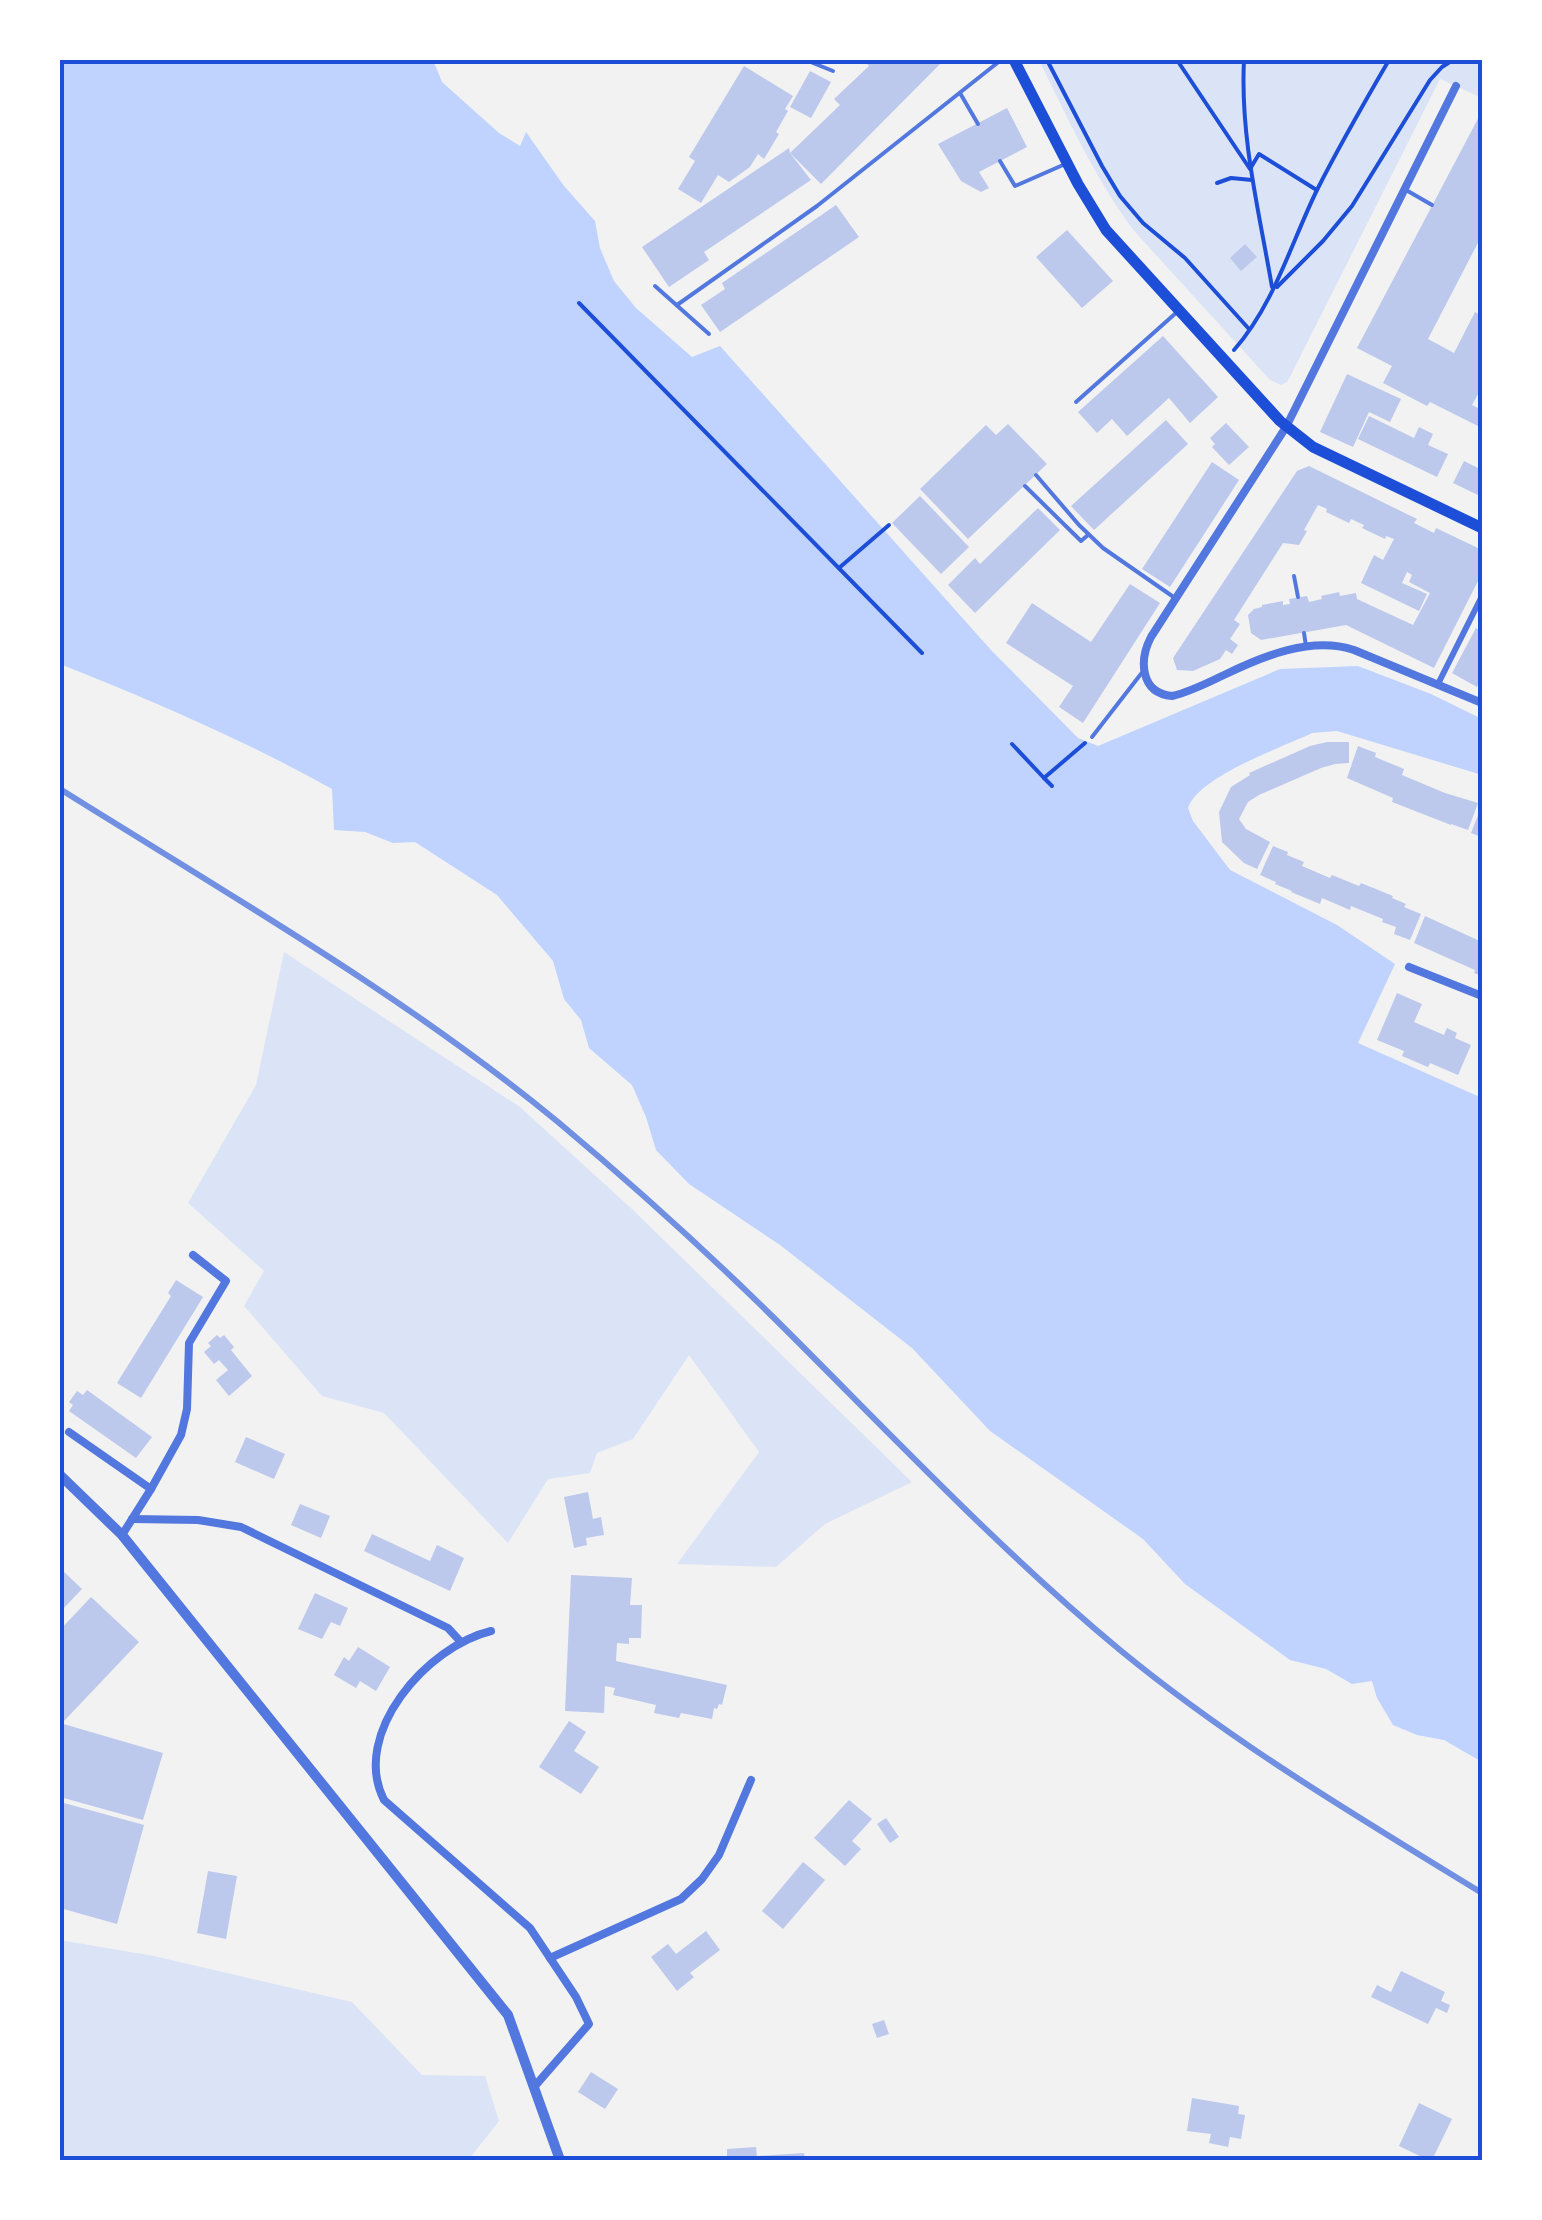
<svg xmlns="http://www.w3.org/2000/svg" width="1542" height="2220" font-family="'PT Sans',sans-serif">
<style>
.green{fill:#dbe4f7}
.water{fill:#bfd3fe}
.building{fill:#bdc9ec}
.lines{fill:none;stroke-linecap:round;stroke-linejoin:round}
.path{stroke:#1d4ed8;stroke-width:4}
.service{stroke:#5277de;stroke-width:4}
.pedestrian{stroke:#5277de;stroke-width:6}
.minor{stroke:#5277de;stroke-width:8}
.tertiary{stroke:#5277de;stroke-width:10}
.secondary{stroke:#1d4ed8;stroke-width:11}
.rail{stroke:#7290e2;stroke-width:6}
.neatline{fill:none;stroke:#1d4ed8;stroke-width:4}
</style>
<rect width="100%" height="100%" fill="#f2f2f2"/>
<!-- green -->
<g class="green">
<path d="M1039,60H1482V98L1440,79L1290,377L1287,382L1281,385L1270,380L1135,232C1095,179 1068,119 1039,60Z"/>
<path d="M284,952L520,1107L632,1209L912,1482L825,1524L776,1567L677,1564L759,1452L689,1355L633,1439L597,1453L590,1473L548,1479L508,1543L384,1413L322,1396L244,1306L264,1271L188,1203L256,1085Z"/>
<path d="M60,1940L154,1956L352,2002L422,2075L485,2076L499,2121L470,2158L460,2160H60Z"/>
</g>
<!-- water -->
<path class="water" d="M60,60H433L442,82L499,133L520,146L526,132L564,186L595,221L600,248L614,281L636,308L692,357L720,346L991,650L1078,738L1098,746L1280,669L1358,666L1431,694L1482,719V775L1337,731L1312,733C1281,748 1199,776 1188,808L1193,821L1230,870L1337,925L1395,964L1358,1043L1482,1098V1762L1444,1740L1417,1735L1393,1725L1377,1698L1372,1681L1352,1684L1326,1669L1290,1660L1185,1584L1143,1539L990,1431L912,1348L780,1245L689,1184L656,1150L646,1117L632,1085L589,1048L581,1020L564,999L553,961L497,895L415,842L393,843L365,832L334,830L332,789C244,740 153,701 60,664Z"/>
<!-- building -->
<g class="building">
<path d="M864,60H944L821,184L790,153L811,180L704,252L709,260L669,287L642,247L789,148L790,153L840,105L834,99L869,66Z"/>
<path d="M744,66L793,96L785,109L788,111L776,132L779,134L764,159L758,154L750,167L729,182L718,175L701,203L678,189L695,161L689,157Z"/>
<path d="M810,71L831,82L811,118L790,107Z"/>
<path d="M1007,108L1027,147L979,172L989,188L981,192L961,181L938,144Z"/>
<path d="M1482,111V235L1428,339L1454,353L1475,312L1482,316V387L1472,405L1482,410V428L1430,402L1427,406L1383,383L1392,366L1357,348Z"/>
<path d="M836,205L859,237L720,332L701,305L725,289L722,283Z"/>
<path d="M1067,230L1113,281L1082,308L1036,257Z"/>
<path d="M1245,244L1257,257L1241,271L1230,258Z"/>
<path d="M1163,336L1218,397L1190,423L1169,398L1127,436L1112,419L1097,433L1078,412Z"/>
<path d="M1347,374L1401,399L1390,422L1369,412L1353,447L1320,432Z"/>
<path d="M1369,416L1414,438L1419,427L1433,434L1428,445L1448,454L1437,477L1358,439Z"/>
<path d="M1166,420L1188,444L1094,530L1071,506Z"/>
<path d="M1226,423L1249,447L1229,465L1212,447L1215,444L1210,438Z"/>
<path d="M1008,424L1047,464L968,539L920,489L986,425L996,435Z"/>
<path d="M1464,461L1482,470V497L1453,483Z"/>
<path d="M1212,462L1239,480L1170,587L1142,569Z"/>
<path d="M1309,466L1417,519L1414,523L1434,533L1436,528L1482,550V573L1434,668L1346,625L1261,640L1251,633L1248,615L1254,609L1262,607V605L1283,601V605L1290,604L1289,599L1307,596L1309,602L1322,599L1321,596L1339,592L1340,596L1356,593L1357,599L1413,625L1430,593L1409,582L1412,575L1407,572L1402,583L1427,594L1419,611L1361,583L1374,555L1383,560L1394,539L1386,536L1385,539L1362,528L1364,525L1351,519L1349,523L1326,512L1327,509L1318,505L1304,530L1307,531L1299,545L1283,543L1234,620L1240,624L1230,639L1238,645L1232,654L1226,650L1220,659L1193,671L1177,670L1173,658L1297,471Z"/>
<path d="M920,496L969,547L941,574L892,523Z"/>
<path d="M1038,508L1060,530L975,613L948,585L975,558L980,564Z"/>
<path d="M1130,584L1160,603L1083,723L1059,707L1073,686L1006,643L1032,603L1091,642Z"/>
<path d="M1476,628L1482,632V677L1477,687L1452,673Z"/>
<path d="M1327,742H1349V763L1335,764L1321,768L1259,795L1248,802L1239,819L1246,829L1270,842L1257,869L1244,863L1222,842L1219,812L1231,787L1250,775L1249,773L1310,746Z"/>
<path d="M1358,746L1376,753L1375,757L1404,769L1402,775L1445,793L1478,803L1468,830L1451,824V825L1392,802L1393,798L1347,778Z"/>
<path d="M1482,805V837L1471,833Z"/>
<path d="M1273,846L1288,852L1287,855L1304,862L1302,866L1330,878L1332,875L1359,886L1361,883L1393,896L1392,898L1406,904L1404,907L1421,914L1410,940L1394,934L1396,927L1382,922L1383,919L1351,906L1350,910L1322,898L1320,904L1291,892L1292,891L1275,884L1276,882L1260,875Z"/>
<path d="M1425,916L1482,942V976L1474,973L1475,970L1414,943Z"/>
<path d="M1397,993L1422,1004L1414,1022L1444,1035L1447,1028L1457,1033L1455,1038L1471,1045L1458,1075L1430,1063L1428,1067L1402,1056L1404,1051L1377,1040Z"/>
<path d="M176,1280L203,1297L141,1398L117,1383L171,1296L168,1293Z"/>
<path d="M217,1335L220,1338L224,1335L234,1347L231,1350L252,1376L229,1396L216,1380L228,1370L219,1360L214,1364L204,1352L211,1346L208,1343Z"/>
<path d="M87,1390L152,1437L136,1458L69,1411L73,1405L69,1402L77,1391L83,1395Z"/>
<path d="M246,1437L285,1454L274,1479L235,1462Z"/>
<path d="M588,1492L593,1519L601,1517L604,1535L586,1538L587,1545L574,1548L564,1497Z"/>
<path d="M300,1504L330,1516L321,1538L291,1525Z"/>
<path d="M372,1534L430,1561L437,1545L464,1558L450,1591L364,1551Z"/>
<path d="M60,1568L82,1589L60,1612Z"/>
<path d="M571,1575L632,1578L630,1605H642L641,1638H629V1644L617,1643L616,1661L727,1685L722,1705L719,1704L717,1709L714,1708L712,1719L681,1713L679,1718L654,1713L656,1705L613,1695L615,1688L605,1686L604,1713L565,1711Z"/>
<path d="M315,1593L348,1608L340,1626L331,1622L322,1639L298,1629Z"/>
<path d="M91,1597L139,1642L64,1721L60,1717V1630Z"/>
<path d="M358,1647L390,1667L376,1691L360,1681L356,1688L334,1675L344,1657L349,1661Z"/>
<path d="M569,1721L586,1732L574,1751L599,1767L581,1794L539,1767Z"/>
<path d="M60,1723L163,1753L143,1820L60,1797Z"/>
<path d="M849,1800L872,1819L852,1841L861,1849L845,1866L814,1838Z"/>
<path d="M64,1803L144,1825L117,1924L60,1908V1816Z"/>
<path d="M886,1818L899,1837L890,1843L877,1824Z"/>
<path d="M803,1862L825,1880L783,1929L762,1911Z"/>
<path d="M208,1871L237,1876L226,1939L197,1933Z"/>
<path d="M706,1931L720,1950L690,1973L694,1977L677,1991L651,1957L668,1944L676,1954Z"/>
<path d="M1401,1971L1445,1992L1441,2001L1450,2005L1447,2013L1436,2008L1428,2024L1371,1997L1377,1985L1391,1992Z"/>
<path d="M884,2020L889,2034L877,2038L872,2024Z"/>
<path d="M591,2072L618,2089L605,2109L578,2092Z"/>
<path d="M1192,2098L1239,2106L1238,2114L1245,2115L1241,2139L1230,2137L1228,2147L1209,2143L1211,2134L1187,2131Z"/>
<path d="M1419,2103L1452,2119L1432,2160H1428L1399,2146Z"/>
<path d="M756,2147L757,2156L804,2153L805,2160H727V2149Z"/>
</g>
<g class="lines">
<!-- path -->
<g class="path">
<path d="M1047,60L1102,166L1120,196L1143,223L1185,258L1249,329"/>
<path d="M1177,60L1250,169L1259,154L1315,189"/>
<path d="M1244,60C1240,137 1259,211 1272,287"/>
<path d="M1217,183L1231,178L1252,180"/>
<path d="M1277,287L1323,241L1352,206L1430,80L1442,67L1453,60"/>
<path d="M579,303L922,653"/>
<path d="M1234,350C1274,305 1291,243 1317,190C1339,146 1364,103 1389,60"/>
<path d="M839,568L889,525"/>
<path d="M1012,744L1044,778L1085,743"/>
<path d="M1044,778L1052,786"/>
</g>
<!-- service -->
<g class="service">
<path d="M812,60L813,63L833,71"/>
<path d="M960,93L978,124"/>
<path d="M1000,161L1015,186L1063,165"/>
<path d="M1406,190L1432,205"/>
<path d="M655,286L709,334"/>
<path d="M677,305L817,206L1001,60"/>
<path d="M1076,402L1177,312"/>
<path d="M1036,475L1079,525L1103,548L1175,598"/>
<path d="M1025,486L1081,541L1088,535"/>
<path d="M1294,576L1298,597"/>
<path d="M1304,633L1306,646"/>
<path d="M1092,737L1144,670"/>
</g>
<!-- pedestrian -->
<path class="pedestrian" d="M1438,684L1482,596"/>
<!-- minor -->
<g class="minor">
<path d="M1456,86L1286,427L1151,637C1139,660 1140,693 1172,696C1190,692 1207,683 1224,675C1263,656 1311,636 1354,650L1482,703"/>
<path d="M1409,967L1482,996"/>
<path d="M69,1432L151,1489"/>
<path d="M132,1519L198,1520L241,1527L448,1628L460,1641"/>
<path d="M122,1535L151,1489L181,1435L187,1409L189,1343L226,1281L193,1255"/>
<path d="M491,1631C428,1646 350,1733 384,1800L530,1928L576,1997L589,2024L534,2087"/>
<path d="M550,1958L681,1899L702,1879L719,1855L751,1780"/>
</g>
<!-- tertiary -->
<path class="tertiary" d="M60,1475L122,1535L508,2015L560,2160"/>
<!-- secondary -->
<path class="secondary" d="M1014,60L1078,184L1106,230L1280,421L1313,447L1482,528"/>
<!-- rail -->
<path class="rail" d="M60,789C229,895 404,995 558,1122C632,1184 704,1249 773,1317C887,1430 997,1548 1120,1650C1233,1743 1358,1817 1482,1893"/>
</g>
<!-- border -->
<rect width="1542" height="2220" fill="none" stroke="#ffffff" stroke-width="125"/>
<rect x="62" y="62" width="1418" height="2096" class="neatline"/>
</svg>
